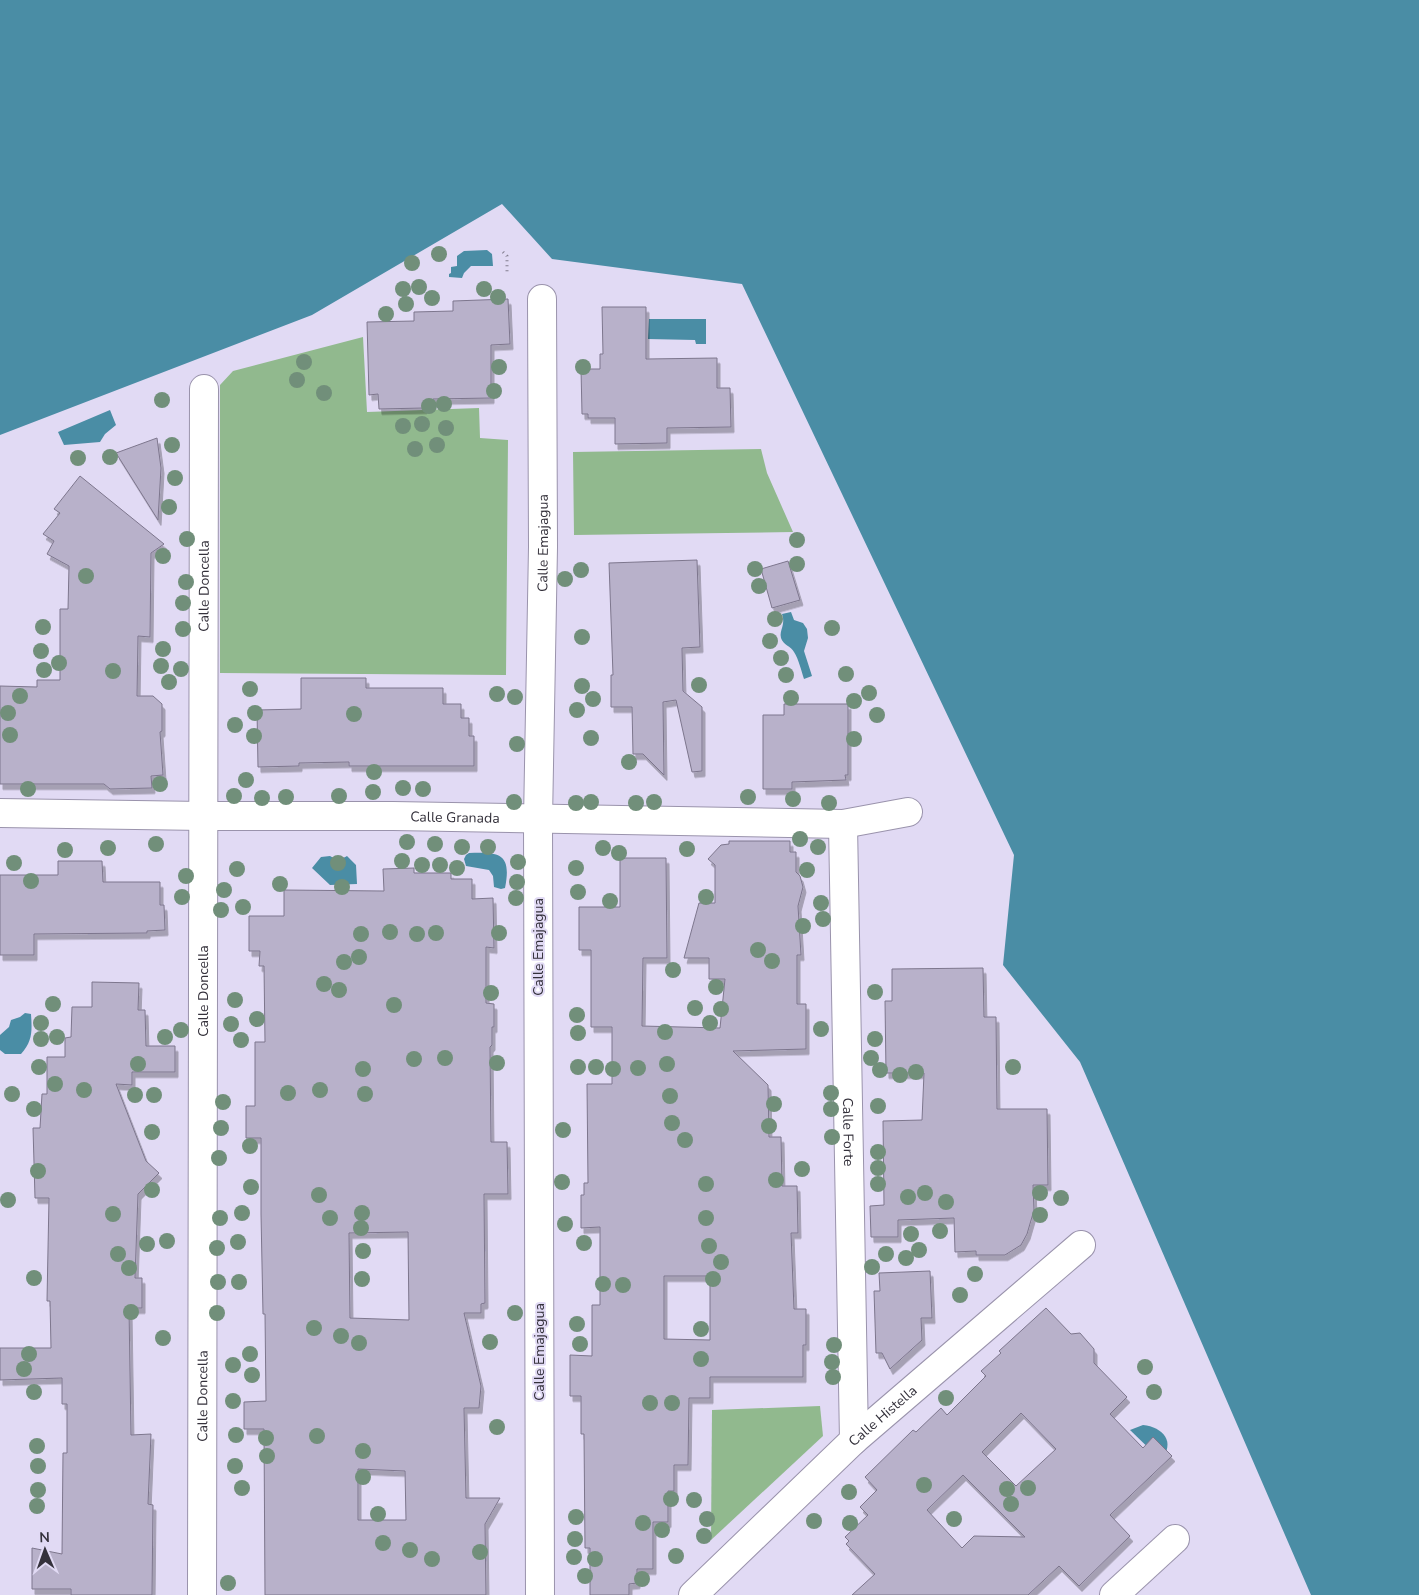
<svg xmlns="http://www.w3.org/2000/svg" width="1419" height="1595" font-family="'Nunito Sans',sans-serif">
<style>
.green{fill:#91b98e}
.water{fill:#4a8da5}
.building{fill:#b8b1ca;stroke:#7d768d;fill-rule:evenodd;filter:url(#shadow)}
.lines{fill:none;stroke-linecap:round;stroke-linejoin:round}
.minor-casing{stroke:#9a93ac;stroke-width:30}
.path{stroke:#847f90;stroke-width:3;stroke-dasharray:1 4;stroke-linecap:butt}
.minor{stroke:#fff;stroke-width:28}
.tree{fill:#718f7a}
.labels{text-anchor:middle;stroke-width:4;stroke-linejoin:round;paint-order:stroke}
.street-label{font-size:14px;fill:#34313b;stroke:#e1daf4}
</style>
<defs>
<filter id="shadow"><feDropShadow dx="3" dy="5.5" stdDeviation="0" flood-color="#0004"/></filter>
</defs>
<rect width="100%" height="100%" fill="#e1daf4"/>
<!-- green -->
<g class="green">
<path d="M363,337L367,412L479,408L480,438L508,440L506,675L220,673V385L233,371Z"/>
<path d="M761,449L767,473L793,532L574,535L573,452Z"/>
<path d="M820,1406L823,1436L711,1540L712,1410Z"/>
</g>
<!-- water -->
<g class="water">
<path d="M0,0H1419V1595H1311L1080,1062L1003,965L1014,855L742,284L552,259L502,204L312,315L0,435Z"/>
<path d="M487,250L492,254L493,266H471L464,273L462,278L449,277V274L451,273V267L457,266V256L464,251Z"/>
<path d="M649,319H706V344H696L695,340L648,339Z"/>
<path d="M110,410L116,425L105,434L100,442L64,445L58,432Z"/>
<path d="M791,612L794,620L803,623L807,629L808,638L804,651L812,676L804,679C801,670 799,660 794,652C791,646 783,645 781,638C779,630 786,625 782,614Z"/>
<path d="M469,853C499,852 512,853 505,888L501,889L494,887L493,876L489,870L466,866L464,859L466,855Z"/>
<path d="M330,856C336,860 341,860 347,856L356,865L357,884L330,885L312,868L321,857Z"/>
<path d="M25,1013L31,1014C32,1030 33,1041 21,1054H5L0,1050V1035L9,1027L11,1020L20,1017Z"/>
<path d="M1143,1425C1163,1427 1176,1442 1161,1460L1130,1430Z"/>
</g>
<!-- building -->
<g class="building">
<path d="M508,299L510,344L491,345V398L433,399V402H424V408L379,409L378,394L369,395L367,322L414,321V312L453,311V301Z"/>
<path d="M602,307H646V359L717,358V388H730L731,427L667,428V443L615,444V418H588V414H582L581,369H600V354H603Z"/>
<path d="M157,438L161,468L158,520L116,453Z"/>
<path d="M80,476L164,544L151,553L150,637L138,636L137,696H153L162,704V731L160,732L163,775L151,776L152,788L110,789L104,784H0V686L37,687V680H60V609H68L69,566L47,554L54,541L43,534L60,513L54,509Z"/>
<path d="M697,560L700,647L682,648L683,691L702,707V771L692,772L676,700L663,702L664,775L643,754H633L632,707H611V675H613L609,563Z"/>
<path d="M788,561L800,600L772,608L761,569Z"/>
<path d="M301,678H366V688H443V704H461V718H469V736H474V766H349V762L299,763V766L258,767L257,710L301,709Z"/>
<path d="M784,704H848V775H845L846,780L792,782V789H763V715H784Z"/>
<path d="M729,841H790V852H796V872L800,876L803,887L798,906L801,955H797V1004H806V1049L733,1051L768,1085L769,1137H781L782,1186H797L798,1233H791L794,1309H806V1345H803V1377H710V1398H689L688,1465H674V1491H668V1522H653V1569H637V1583L629,1584V1595H590V1548H585L584,1434H581V1396H570V1355L592,1356V1305H600V1227L581,1228V1195H584V1183H588L587,1084H612V1027H591V950H579V907H620V858H666L667,958H643L642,1026L720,1028L725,979H709V958H684L699,903H715V865L708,859L721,845L729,844ZM664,1276H710V1340L664,1339Z"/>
<path d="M58,861H102L103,882H160V905H164L165,930L147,931V933L34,934V955H0V875H58Z"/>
<path d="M414,868V873H451V879H472V899L493,898L494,948L486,947V1003L494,1004V1027H492V1045L490,1047L491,1142H507L508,1194H484L485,1303L481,1304V1313H464L481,1386L479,1408H464L466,1498H500L485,1524L486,1595H265L264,1429H244V1402L266,1401L265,1314H263L261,1214V1138H246V1106H255V1042H265L264,966H259L260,951H249V916H284V890L384,891L383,869ZM408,1232L409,1320L350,1318L349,1233ZM358,1469L405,1471L406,1520H358Z"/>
<path d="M983,968L984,1017H996L997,1109H1047L1048,1185H1033L1034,1210L1027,1234L1021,1245L1005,1255H976V1251L955,1252L954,1218L898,1220V1237H871L870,1206L884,1205L883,1121L922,1120L924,1073H886L885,1001H892V969Z"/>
<path d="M92,982L139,983L138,1010H145L146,1046H175V1072H132V1085L116,1084L146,1161L159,1173L138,1194L135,1278H142V1308H129L131,1435L151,1434L148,1504L153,1505L152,1595H71V1589H32V1548L62,1554L63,1453H67V1404H62V1378L0,1380V1348H51L50,1301H47L49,1198H35L33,1128H40L42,1094H47V1057H65V1038L71,1037L72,1007H92Z"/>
<path d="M930,1271L932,1318H921L922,1340L890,1369L882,1353H876L874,1291H880L879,1273Z"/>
<path d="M1046,1308L1071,1334L1080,1333L1094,1349V1363L1127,1397L1110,1414L1143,1448L1153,1437L1172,1456L1110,1515L1130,1536L1079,1586L1059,1566L1028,1595H852L875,1574L846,1544L849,1541L845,1537L868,1515L860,1507L877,1490L865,1477L913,1430L916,1432L941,1408L947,1415L986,1376L981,1371L1001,1353L999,1351ZM1021,1413L1056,1449L1016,1486L982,1452ZM963,1475L1025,1537L974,1536L962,1548L927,1510Z"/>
</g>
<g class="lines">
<!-- minor casing -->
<g class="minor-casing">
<g id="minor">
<path id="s1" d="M0,813L203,816H393L843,824L908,812"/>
<path id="s2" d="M843,824L854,1440"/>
<path id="s3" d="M202,1595L204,389"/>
<path id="s4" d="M540,1595L538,820L543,547L542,299"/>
<path id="s5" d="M693,1595L854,1440L1081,1245"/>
<path d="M1114,1595L1175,1539"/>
</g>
</g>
<!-- path -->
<path class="path" d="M503,252L507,256V273"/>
<!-- minor -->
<use href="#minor" class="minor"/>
</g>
<!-- trees -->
<g class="tree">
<circle cx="439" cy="254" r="8"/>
<circle cx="412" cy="263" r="8"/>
<circle cx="419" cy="287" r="8"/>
<circle cx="403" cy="289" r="8"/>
<circle cx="484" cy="289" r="8"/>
<circle cx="498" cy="297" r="8"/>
<circle cx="432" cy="298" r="8"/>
<circle cx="406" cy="304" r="8"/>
<circle cx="386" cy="314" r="8"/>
<circle cx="304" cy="362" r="8"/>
<circle cx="499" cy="367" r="8"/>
<circle cx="583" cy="367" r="8"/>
<circle cx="297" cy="380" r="8"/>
<circle cx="494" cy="391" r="8"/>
<circle cx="324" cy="393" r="8"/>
<circle cx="162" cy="400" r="8"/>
<circle cx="444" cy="404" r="8"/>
<circle cx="429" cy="406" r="8"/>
<circle cx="422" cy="424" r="8"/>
<circle cx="403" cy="426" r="8"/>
<circle cx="446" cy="428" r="8"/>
<circle cx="172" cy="445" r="8"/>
<circle cx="437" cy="445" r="8"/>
<circle cx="415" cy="449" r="8"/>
<circle cx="110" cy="457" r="8"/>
<circle cx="78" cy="458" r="8"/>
<circle cx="175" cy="478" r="8"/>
<circle cx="169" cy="507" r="8"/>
<circle cx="187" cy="539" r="8"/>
<circle cx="797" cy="540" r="8"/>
<circle cx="163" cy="556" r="8"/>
<circle cx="797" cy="564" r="8"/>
<circle cx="755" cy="569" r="8"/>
<circle cx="581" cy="570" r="8"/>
<circle cx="86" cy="576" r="8"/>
<circle cx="565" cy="579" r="8"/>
<circle cx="186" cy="582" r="8"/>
<circle cx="759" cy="586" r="8"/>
<circle cx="183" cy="603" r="8"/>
<circle cx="775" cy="619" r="8"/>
<circle cx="43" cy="627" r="8"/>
<circle cx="832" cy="628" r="8"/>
<circle cx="183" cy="629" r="8"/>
<circle cx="582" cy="637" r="8"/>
<circle cx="770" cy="641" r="8"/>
<circle cx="163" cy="649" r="8"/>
<circle cx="41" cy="651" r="8"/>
<circle cx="781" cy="658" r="8"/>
<circle cx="59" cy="663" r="8"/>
<circle cx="161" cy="666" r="8"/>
<circle cx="181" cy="669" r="8"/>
<circle cx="44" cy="670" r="8"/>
<circle cx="113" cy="671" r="8"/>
<circle cx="846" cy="674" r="8"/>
<circle cx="786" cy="675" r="8"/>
<circle cx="169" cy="682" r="8"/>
<circle cx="699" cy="685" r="8"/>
<circle cx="582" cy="686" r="8"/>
<circle cx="250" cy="689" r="8"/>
<circle cx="869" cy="693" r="8"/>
<circle cx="497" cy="694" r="8"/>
<circle cx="20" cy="696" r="8"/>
<circle cx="515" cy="697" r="8"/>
<circle cx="791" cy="698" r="8"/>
<circle cx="593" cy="699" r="8"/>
<circle cx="854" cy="701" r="8"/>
<circle cx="577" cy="710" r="8"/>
<circle cx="8" cy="713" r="8"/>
<circle cx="255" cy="713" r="8"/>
<circle cx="354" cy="714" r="8"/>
<circle cx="877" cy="715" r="8"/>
<circle cx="235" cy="725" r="8"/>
<circle cx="10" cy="735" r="8"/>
<circle cx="254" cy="736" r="8"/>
<circle cx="591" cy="738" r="8"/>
<circle cx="854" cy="739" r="8"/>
<circle cx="517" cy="744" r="8"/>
<circle cx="629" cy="762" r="8"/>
<circle cx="374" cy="772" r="8"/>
<circle cx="246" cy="780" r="8"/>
<circle cx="160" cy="784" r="8"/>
<circle cx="403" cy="788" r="8"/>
<circle cx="28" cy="789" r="8"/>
<circle cx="423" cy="789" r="8"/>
<circle cx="373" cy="792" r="8"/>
<circle cx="234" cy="796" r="8"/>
<circle cx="339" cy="796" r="8"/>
<circle cx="286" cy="797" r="8"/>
<circle cx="748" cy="797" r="8"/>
<circle cx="262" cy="798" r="8"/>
<circle cx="793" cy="799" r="8"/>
<circle cx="514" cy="802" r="8"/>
<circle cx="591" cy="802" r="8"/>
<circle cx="654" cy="802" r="8"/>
<circle cx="576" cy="803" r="8"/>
<circle cx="636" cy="803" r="8"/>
<circle cx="829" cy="803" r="8"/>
<circle cx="800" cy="839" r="8"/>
<circle cx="407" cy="842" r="8"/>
<circle cx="156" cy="844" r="8"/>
<circle cx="435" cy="844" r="8"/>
<circle cx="462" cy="847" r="8"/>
<circle cx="488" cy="847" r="8"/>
<circle cx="818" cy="847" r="8"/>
<circle cx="108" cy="848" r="8"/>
<circle cx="603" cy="848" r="8"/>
<circle cx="687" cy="849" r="8"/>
<circle cx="65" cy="850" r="8"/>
<circle cx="619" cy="853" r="8"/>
<circle cx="402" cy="861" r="8"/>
<circle cx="518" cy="862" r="8"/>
<circle cx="14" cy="863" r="8"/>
<circle cx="338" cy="863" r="8"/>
<circle cx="422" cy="865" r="8"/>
<circle cx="440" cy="865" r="8"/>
<circle cx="457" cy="868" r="8"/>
<circle cx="576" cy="868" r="8"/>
<circle cx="237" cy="869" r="8"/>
<circle cx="807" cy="870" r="8"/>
<circle cx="186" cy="876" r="8"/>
<circle cx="31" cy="881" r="8"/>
<circle cx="517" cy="882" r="8"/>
<circle cx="280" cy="884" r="8"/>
<circle cx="342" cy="887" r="8"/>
<circle cx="224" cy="890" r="8"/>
<circle cx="578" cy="892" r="8"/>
<circle cx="182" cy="897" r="8"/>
<circle cx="706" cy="897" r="8"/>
<circle cx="516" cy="898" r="8"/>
<circle cx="610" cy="901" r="8"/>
<circle cx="821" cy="903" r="8"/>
<circle cx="243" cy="907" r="8"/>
<circle cx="221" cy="910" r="8"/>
<circle cx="823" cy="919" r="8"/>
<circle cx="803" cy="926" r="8"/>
<circle cx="390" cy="932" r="8"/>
<circle cx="436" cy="933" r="8"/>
<circle cx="499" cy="933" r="8"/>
<circle cx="361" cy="934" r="8"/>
<circle cx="417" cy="934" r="8"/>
<circle cx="758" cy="950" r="8"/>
<circle cx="359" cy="957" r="8"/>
<circle cx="772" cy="961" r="8"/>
<circle cx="344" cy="962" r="8"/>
<circle cx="673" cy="970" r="8"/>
<circle cx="324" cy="984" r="8"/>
<circle cx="716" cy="987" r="8"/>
<circle cx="339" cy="990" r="8"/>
<circle cx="875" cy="992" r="8"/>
<circle cx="491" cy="993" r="8"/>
<circle cx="235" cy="1000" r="8"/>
<circle cx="53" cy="1004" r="8"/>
<circle cx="394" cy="1005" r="8"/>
<circle cx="695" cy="1008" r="8"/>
<circle cx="721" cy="1009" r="8"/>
<circle cx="577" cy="1015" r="8"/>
<circle cx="257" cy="1019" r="8"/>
<circle cx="41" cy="1023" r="8"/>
<circle cx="710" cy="1023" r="8"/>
<circle cx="231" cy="1024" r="8"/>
<circle cx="821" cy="1029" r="8"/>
<circle cx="181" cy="1030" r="8"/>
<circle cx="665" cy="1032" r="8"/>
<circle cx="578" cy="1033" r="8"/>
<circle cx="57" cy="1037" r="8"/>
<circle cx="165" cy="1037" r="8"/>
<circle cx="41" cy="1039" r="8"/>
<circle cx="875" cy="1039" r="8"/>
<circle cx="241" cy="1040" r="8"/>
<circle cx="445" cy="1058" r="8"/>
<circle cx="871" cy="1058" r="8"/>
<circle cx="414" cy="1059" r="8"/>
<circle cx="497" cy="1063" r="8"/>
<circle cx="138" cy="1064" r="8"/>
<circle cx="667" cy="1064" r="8"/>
<circle cx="39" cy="1067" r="8"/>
<circle cx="578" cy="1067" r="8"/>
<circle cx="596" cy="1067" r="8"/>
<circle cx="1013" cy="1067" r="8"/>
<circle cx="638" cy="1068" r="8"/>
<circle cx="363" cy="1069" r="8"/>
<circle cx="613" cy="1069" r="8"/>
<circle cx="880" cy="1070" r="8"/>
<circle cx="916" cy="1072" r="8"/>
<circle cx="900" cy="1075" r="8"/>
<circle cx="55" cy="1084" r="8"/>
<circle cx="84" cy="1090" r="8"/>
<circle cx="320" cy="1090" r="8"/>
<circle cx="288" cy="1093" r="8"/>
<circle cx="831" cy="1093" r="8"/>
<circle cx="12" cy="1094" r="8"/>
<circle cx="365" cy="1094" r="8"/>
<circle cx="135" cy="1095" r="8"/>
<circle cx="154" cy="1095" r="8"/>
<circle cx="670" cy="1096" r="8"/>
<circle cx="223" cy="1102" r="8"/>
<circle cx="774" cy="1104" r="8"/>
<circle cx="878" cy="1106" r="8"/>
<circle cx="34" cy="1109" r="8"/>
<circle cx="831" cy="1109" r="8"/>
<circle cx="672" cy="1123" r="8"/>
<circle cx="769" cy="1126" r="8"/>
<circle cx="221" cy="1128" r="8"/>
<circle cx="563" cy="1130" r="8"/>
<circle cx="152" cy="1132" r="8"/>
<circle cx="832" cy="1137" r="8"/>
<circle cx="685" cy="1140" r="8"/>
<circle cx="250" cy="1146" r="8"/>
<circle cx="878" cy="1152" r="8"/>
<circle cx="219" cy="1158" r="8"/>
<circle cx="878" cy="1168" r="8"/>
<circle cx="802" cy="1169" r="8"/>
<circle cx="38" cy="1171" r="8"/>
<circle cx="776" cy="1180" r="8"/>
<circle cx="562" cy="1182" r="8"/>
<circle cx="706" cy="1184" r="8"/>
<circle cx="878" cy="1184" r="8"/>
<circle cx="251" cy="1187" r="8"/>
<circle cx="152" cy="1190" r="8"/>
<circle cx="925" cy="1193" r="8"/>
<circle cx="1040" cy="1193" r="8"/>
<circle cx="319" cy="1195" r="8"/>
<circle cx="908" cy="1197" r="8"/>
<circle cx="1061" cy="1198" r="8"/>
<circle cx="8" cy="1200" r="8"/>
<circle cx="946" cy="1202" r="8"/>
<circle cx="242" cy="1213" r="8"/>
<circle cx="362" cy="1213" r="8"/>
<circle cx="113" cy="1214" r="8"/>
<circle cx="1040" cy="1215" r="8"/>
<circle cx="220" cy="1218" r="8"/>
<circle cx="330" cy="1218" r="8"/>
<circle cx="706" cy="1218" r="8"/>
<circle cx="565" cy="1224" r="8"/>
<circle cx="361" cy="1228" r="8"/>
<circle cx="940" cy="1231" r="8"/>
<circle cx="911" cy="1234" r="8"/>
<circle cx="167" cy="1241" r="8"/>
<circle cx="238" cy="1242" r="8"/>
<circle cx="584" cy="1243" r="8"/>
<circle cx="147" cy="1244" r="8"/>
<circle cx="709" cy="1246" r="8"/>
<circle cx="217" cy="1248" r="8"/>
<circle cx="919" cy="1250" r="8"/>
<circle cx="363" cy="1251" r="8"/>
<circle cx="118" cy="1254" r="8"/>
<circle cx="886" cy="1254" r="8"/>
<circle cx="906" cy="1258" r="8"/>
<circle cx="721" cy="1262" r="8"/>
<circle cx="872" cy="1267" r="8"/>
<circle cx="129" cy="1268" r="8"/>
<circle cx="975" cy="1274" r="8"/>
<circle cx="34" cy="1278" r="8"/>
<circle cx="362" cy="1279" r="8"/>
<circle cx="713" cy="1279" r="8"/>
<circle cx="218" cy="1282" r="8"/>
<circle cx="239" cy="1282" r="8"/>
<circle cx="603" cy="1284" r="8"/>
<circle cx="623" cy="1285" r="8"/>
<circle cx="960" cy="1295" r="8"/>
<circle cx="131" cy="1312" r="8"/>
<circle cx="217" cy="1313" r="8"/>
<circle cx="515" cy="1313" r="8"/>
<circle cx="577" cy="1324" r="8"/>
<circle cx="314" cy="1328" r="8"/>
<circle cx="701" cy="1329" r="8"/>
<circle cx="341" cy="1336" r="8"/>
<circle cx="163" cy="1338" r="8"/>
<circle cx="490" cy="1342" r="8"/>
<circle cx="359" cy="1343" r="8"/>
<circle cx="580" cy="1344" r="8"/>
<circle cx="834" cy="1345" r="8"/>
<circle cx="29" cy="1354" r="8"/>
<circle cx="250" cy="1354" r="8"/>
<circle cx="701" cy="1359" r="8"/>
<circle cx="832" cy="1362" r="8"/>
<circle cx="233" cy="1365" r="8"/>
<circle cx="1145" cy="1367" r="8"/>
<circle cx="24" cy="1369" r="8"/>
<circle cx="252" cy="1375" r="8"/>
<circle cx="833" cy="1377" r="8"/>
<circle cx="34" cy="1392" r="8"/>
<circle cx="1154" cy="1392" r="8"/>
<circle cx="946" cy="1398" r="8"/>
<circle cx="233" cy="1401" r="8"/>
<circle cx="650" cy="1403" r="8"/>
<circle cx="672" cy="1403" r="8"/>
<circle cx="497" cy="1427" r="8"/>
<circle cx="236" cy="1435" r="8"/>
<circle cx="317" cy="1436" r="8"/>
<circle cx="266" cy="1438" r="8"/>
<circle cx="37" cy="1446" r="8"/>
<circle cx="363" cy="1451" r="8"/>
<circle cx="267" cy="1456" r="8"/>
<circle cx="38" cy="1466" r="8"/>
<circle cx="235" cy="1466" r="8"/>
<circle cx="363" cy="1477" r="8"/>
<circle cx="924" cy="1485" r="8"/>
<circle cx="242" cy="1488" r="8"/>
<circle cx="1028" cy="1488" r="8"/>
<circle cx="1007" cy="1489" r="8"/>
<circle cx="38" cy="1490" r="8"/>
<circle cx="849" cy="1492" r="8"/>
<circle cx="671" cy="1499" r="8"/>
<circle cx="694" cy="1500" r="8"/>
<circle cx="1011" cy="1504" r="8"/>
<circle cx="37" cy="1506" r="8"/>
<circle cx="378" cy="1514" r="8"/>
<circle cx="576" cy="1517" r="8"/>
<circle cx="707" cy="1519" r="8"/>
<circle cx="954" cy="1519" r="8"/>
<circle cx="814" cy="1521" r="8"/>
<circle cx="643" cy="1523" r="8"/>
<circle cx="850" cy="1523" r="8"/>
<circle cx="662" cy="1530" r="8"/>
<circle cx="704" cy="1536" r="8"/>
<circle cx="575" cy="1539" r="8"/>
<circle cx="383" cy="1543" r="8"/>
<circle cx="410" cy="1550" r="8"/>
<circle cx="480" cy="1552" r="8"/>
<circle cx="676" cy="1556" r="8"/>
<circle cx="574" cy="1557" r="8"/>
<circle cx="432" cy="1559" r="8"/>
<circle cx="595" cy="1559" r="8"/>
<circle cx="585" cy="1576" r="8"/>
<circle cx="642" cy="1579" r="8"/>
<circle cx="228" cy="1583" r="8"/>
</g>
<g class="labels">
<!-- street labels -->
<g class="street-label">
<text dy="5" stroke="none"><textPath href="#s4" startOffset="1052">Calle Emajagua</textPath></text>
<text dy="5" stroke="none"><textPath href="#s3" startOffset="1009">Calle Doncella</textPath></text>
<text dy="5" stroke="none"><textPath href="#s1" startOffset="455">Calle Granada</textPath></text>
<text transform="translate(538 947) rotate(-90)" y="5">Calle Emajagua</text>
<text dy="5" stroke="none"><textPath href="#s3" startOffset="604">Calle Doncella</textPath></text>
<text dy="5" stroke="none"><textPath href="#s2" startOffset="308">Calle Forte</textPath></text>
<text transform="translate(539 1352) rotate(-90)" y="5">Calle Emajagua</text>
<text dy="5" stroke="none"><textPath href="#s3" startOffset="199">Calle Doncella</textPath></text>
<text dy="5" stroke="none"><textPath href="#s5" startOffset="261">Calle Histella</textPath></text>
</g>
</g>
<!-- north arrow -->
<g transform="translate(45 1550) rotate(358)" stroke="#e1daf4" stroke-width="4" paint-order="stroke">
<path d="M0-4L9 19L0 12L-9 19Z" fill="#34313b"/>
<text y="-8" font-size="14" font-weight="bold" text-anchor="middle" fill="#34313b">N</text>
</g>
</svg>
